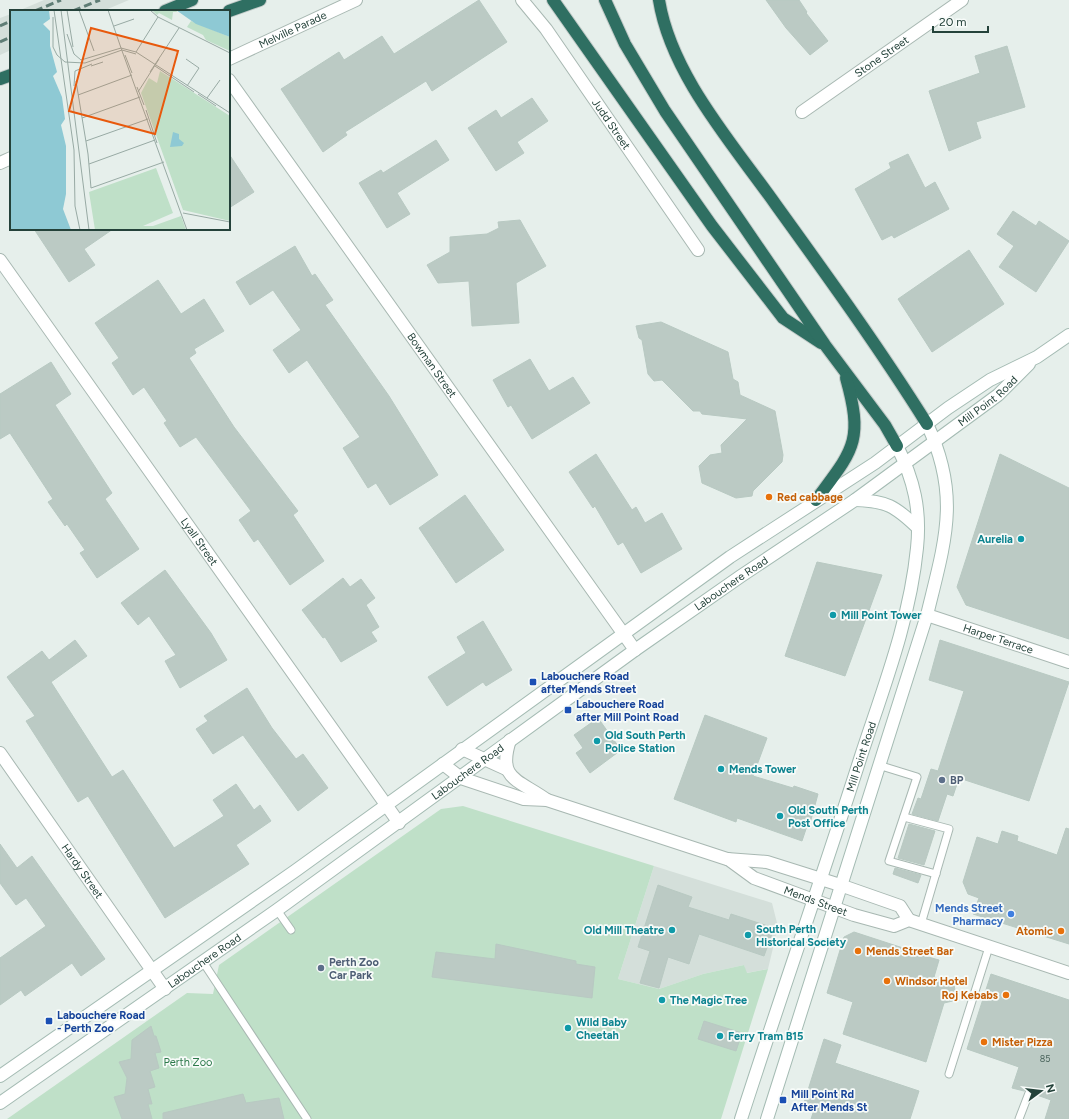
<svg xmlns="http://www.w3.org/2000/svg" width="1069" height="1119" font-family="Figtree,sans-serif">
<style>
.built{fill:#d4dfda}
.green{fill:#bfe0c8}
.building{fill:#bbcac4;stroke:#b8c9c2}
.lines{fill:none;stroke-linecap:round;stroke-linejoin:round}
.lane-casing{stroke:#a8b8b2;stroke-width:9}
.street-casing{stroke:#a8b8b2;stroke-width:14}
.secondary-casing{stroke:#a4bbb3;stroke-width:14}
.highway-casing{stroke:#c2cac8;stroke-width:14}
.lane{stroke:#fff;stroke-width:7}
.street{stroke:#fff;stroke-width:12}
.secondary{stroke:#fff;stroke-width:12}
.highway{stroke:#2f6f62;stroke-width:12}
.rail{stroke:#5f7d75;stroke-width:3;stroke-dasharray:8 4;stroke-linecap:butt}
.food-dot{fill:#e8710a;stroke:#f7fbf9;stroke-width:1.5}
.culture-dot{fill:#0f9aa8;stroke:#f7fbf9;stroke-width:1.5}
.transit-dot{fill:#1a4fb4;stroke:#f7fbf9;stroke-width:1.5}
.service-dot{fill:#5c6f8a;stroke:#f7fbf9;stroke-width:1.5}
.shop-dot{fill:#3f7fe0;stroke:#f7fbf9;stroke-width:1.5}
.labels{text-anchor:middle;stroke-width:3.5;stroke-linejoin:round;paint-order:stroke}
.number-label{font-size:9px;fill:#4a645c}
.street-label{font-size:11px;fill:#24423a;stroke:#f7fbf9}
.food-label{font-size:11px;font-weight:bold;fill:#c56008;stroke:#f7fbf9;text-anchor:start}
.culture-label{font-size:11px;font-weight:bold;fill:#0d838f;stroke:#f7fbf9;text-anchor:start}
.transit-label{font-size:11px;font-weight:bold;fill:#164399;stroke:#f7fbf9;text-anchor:start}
.service-label{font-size:11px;font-weight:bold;fill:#4e5e75;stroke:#f7fbf9;text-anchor:start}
.shop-label{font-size:11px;font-weight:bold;fill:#366cbe;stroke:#f7fbf9;text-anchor:end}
.park-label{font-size:11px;fill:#2d7a4b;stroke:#f7fbf9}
.inset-road{fill:none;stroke:#98aaa4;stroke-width:1}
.view{fill:#e8590c;fill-opacity:0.15;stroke:#e8590c;stroke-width:2}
.inset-edge{fill:none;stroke:#24423a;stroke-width:2}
</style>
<rect width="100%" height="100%" fill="#e6efeb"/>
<!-- built -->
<g class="built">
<path d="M44,0H129L103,11H18Z"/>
<path d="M11,14V50L0,55V18Z"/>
<path d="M654,866L772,903L778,927L768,969L746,973L744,965L703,974L659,989L618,979Z"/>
</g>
<!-- green -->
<path class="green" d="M463,806L654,866L618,979L659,989L703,974L744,965L747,973L768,969L721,1119H7L187,993L213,994L219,965L441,809Z"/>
<!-- building -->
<g class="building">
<path d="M479,0L507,42L432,91L426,81L345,132L347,135L323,152L281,89L339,52L344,60L382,36L394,54Z"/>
<path d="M766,0H799L807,12L806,13L828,41L810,55L786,28Z"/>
<path d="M1007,46L1025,107L976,122L981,138L949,151L929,91L980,73L975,56Z"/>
<path d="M532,98L548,121L517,142L524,153L496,171L468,128L496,110L501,118Z"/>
<path d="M436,140L449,160L397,193L410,214L387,228L359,183L381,170L383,173Z"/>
<path d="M229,154L254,192L229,208Z"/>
<path d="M908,154L925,188L935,182L949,209L894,238L892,235L882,240L855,189L891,168L889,163Z"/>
<path d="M1013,211L1036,226L1039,221L1069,241L1036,292L999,267L1014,246L997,234Z"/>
<path d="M520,220L546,266L516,283L519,323L472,326L469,281L438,283L427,265L450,252V237L487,234L499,228L498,222Z"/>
<path d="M34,229H113L84,249L95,265L69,282Z"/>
<path d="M295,246L312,276L315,274L333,300L325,305L389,396L438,475L390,505L376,483L368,488L343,448L360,437L307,360L289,373L273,350L301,330L273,290L250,305L236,282Z"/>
<path d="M969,250L1004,304L932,352L898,299Z"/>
<path d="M158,280L181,314L204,299L224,331L194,349L196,353L189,358L234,427L298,511L293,515L324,561L290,585L258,539L254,542L239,520L251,511L196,437L180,447L164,423L167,421L144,387L133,395L112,363L119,358L95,323Z"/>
<path d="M661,322L728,352L733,379L738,382L740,395L775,411L783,455L782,462L753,491L752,496L736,498L702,483L699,466L710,455L722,453L721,445L747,419L702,414L700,411H693L662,380L654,381L648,374L642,340L639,338L636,326Z"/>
<path d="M530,359L549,391L573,377L590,403L532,439L511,405L508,407L493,380Z"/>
<path d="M51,362L71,394L55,405L112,493L105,499L139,549L97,578L80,553L85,550L67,524L65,526L48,502L53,499L10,433L0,439V394Z"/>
<path d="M596,454L632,510L636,507L645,523L662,513L682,549L641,573L623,542L618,545L595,506L593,508L569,472Z"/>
<path d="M1000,454L1069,488V639L966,605L957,587Z"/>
<path d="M465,495L504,550L456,583L419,528Z"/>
<path d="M817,562L882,575L845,676L785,656Z"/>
<path d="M165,570L211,633L227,660L180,688L165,661L176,655L149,616L138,625L121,603Z"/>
<path d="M343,578L350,587L361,579L375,598L366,605L379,627L371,632L377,641L341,662L325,637L323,638L302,610Z"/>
<path d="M483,621L512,670L486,686L483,682L447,706L428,677L466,653L457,637Z"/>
<path d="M75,640L87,656L51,682L112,777L123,770L174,848L224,816L213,800L236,784L254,810L260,805L271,821L236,845L249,864L165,918L88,796L78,802L26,721L35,716L7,677L42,651L49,660Z"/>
<path d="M940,640L1069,682L1029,801L959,778L953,796L947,794L938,821L912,814L918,798L921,799L931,769L938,771L964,691L929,680Z"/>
<path d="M247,688L272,728L296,759L303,754L328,788L298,811L243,735L213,754L196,729L208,721L204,716Z"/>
<path d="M705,715L767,738L753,776L793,788L794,786L818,794L809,827L807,826L802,841L737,818L736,822L674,799Z"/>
<path d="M598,718L621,750L590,773L576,753L583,748L574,735Z"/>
<path d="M909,824L935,831L924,865L898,858Z"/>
<path d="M1066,828L1069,829V944L973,914L979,898L968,894L963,882L977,837L998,844L1002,831L1018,836L1017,841L1057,855Z"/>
<path d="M0,844L17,868L32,856L105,959L81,976L72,963L25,996L21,990L0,1005V958L46,926L26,898L16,905L0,883Z"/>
<path d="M895,868L921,875L918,883L893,874Z"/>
<path d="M658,885L692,897L688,907L729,920L731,914L774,928L764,956L699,934L689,964L668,957L659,988L640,983L650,951L638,947Z"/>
<path d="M854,932L903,948V950L939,960L934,977L954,985L957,1000L944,1003L926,1062L843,1034L853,1002L827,993L844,937Z"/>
<path d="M496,944L576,961V964L595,967L592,998L432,977L436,952L495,959Z"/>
<path d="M991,974L1069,1000V1119H1045L1051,1100L1034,1094L1030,1088L1024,1091L1012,1088L1019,1067L967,1049Z"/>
<path d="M704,1021L742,1033L736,1051L698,1039Z"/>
<path d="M151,1026L154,1036H156L161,1052L155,1053L159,1068L150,1071L155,1087L148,1089L152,1104H148L152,1119H122L114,1097L125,1094L127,1078L119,1062L131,1059L132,1040Z"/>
<path d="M824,1039L841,1045L835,1063L919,1091L910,1119H811L814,1110L803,1106Z"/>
<path d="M243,1094L246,1103L279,1098L284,1119H163V1113Z"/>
</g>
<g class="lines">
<!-- lane casing -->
<g class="lane-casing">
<g id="lane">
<path d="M878,765L917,777L889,861L936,874"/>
<path d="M904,817L949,829L921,924"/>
<path d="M277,910L291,930"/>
<path d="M203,962L307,1119"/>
<path d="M949,1074L989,947"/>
<path d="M1019,1119L1029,1093"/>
</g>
</g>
<!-- street casing -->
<g class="street-casing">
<g id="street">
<path id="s1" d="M522,0L546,29L698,250"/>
<path id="s2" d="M229,59L356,0"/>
<path id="s3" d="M229,80L635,650"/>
<path id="s4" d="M802,112L962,0"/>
<path d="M0,163L11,158"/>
<path id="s5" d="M0,260L399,823"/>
<path id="s6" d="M927,615L1069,662"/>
<path d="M510,740C497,780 518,779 547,800"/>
<path d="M462,749L506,769"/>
<path id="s7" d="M0,753L165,989"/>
<path d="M443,764L461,778L524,799L547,800L727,859L767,862L840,885L900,906L909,920"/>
<path id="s8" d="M728,859L754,878L854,915L894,926L909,920L1069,973"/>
</g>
</g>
<!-- secondary casing -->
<g class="secondary-casing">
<g id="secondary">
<path d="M855,500C887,501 895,506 918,528"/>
<path d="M0,1076L295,871L730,557L875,463L948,408L990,380L1037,357L1069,335"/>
<path id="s9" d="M0,1103L277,910L635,650L741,576L855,500L998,395L1029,364"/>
<path id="s10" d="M741,1119C780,998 822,878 861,756C883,689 910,620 917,548C921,510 914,480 897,446"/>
<path d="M767,1119L927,615C945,541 961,496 927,424"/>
</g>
</g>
<!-- highway casing -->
<g class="highway-casing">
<g id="highway">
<path d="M553,0L712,226L783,318L821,343"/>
<path d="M605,0L625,44L665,111L825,345L885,425L897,446"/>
<path d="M659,0C671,75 733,144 776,205C828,277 880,349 927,424"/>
<path d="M165,11L192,0"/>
<path d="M229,11L260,0"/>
<path d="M0,79L11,75"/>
<path d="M816,500C853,450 864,442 846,378"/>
</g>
</g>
<!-- lane -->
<use href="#lane" class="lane"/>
<!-- street -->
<use href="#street" class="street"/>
<!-- secondary -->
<use href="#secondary" class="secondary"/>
<!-- highway -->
<use href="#highway" class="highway"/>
<!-- rail -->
<g class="rail">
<path d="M35,11L61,0"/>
<path d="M73,11L100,0"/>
<path d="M0,26L11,21"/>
<path d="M0,42L11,37"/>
</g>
</g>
<!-- markers -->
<g class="food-dot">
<circle cx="769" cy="497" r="4"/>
<circle cx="1061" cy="931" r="4"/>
<circle cx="858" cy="951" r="4"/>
<circle cx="887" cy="981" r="4"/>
<circle cx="1006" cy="995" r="4"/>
<circle cx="984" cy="1042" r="4"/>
</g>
<g class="culture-dot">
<circle cx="1021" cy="539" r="4"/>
<circle cx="833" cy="615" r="4"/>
<circle cx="597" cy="741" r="4"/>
<circle cx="721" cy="769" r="4"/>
<circle cx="780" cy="816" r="4"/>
<circle cx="672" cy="930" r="4"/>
<circle cx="748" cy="935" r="4"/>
<circle cx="662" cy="1000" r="4"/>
<circle cx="568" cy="1028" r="4"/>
<circle cx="720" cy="1036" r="4"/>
</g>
<g class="transit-dot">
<rect x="529" y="678" width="8" height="8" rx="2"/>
<rect x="564" y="706" width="8" height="8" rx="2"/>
<rect x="45" y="1017" width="8" height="8" rx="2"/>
<rect x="779" y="1096" width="8" height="8" rx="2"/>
</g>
<g class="service-dot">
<circle cx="942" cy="780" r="4"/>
<circle cx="321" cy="968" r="4"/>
</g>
<circle class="shop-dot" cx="1011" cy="914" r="4"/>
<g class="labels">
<!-- number labels -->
<g class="number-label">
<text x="1045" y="1062">85</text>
</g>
<!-- street labels -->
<g class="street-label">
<text dy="4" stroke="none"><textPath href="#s2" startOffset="70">Melville Parade</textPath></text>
<text dy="4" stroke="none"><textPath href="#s4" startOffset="97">Stone Street</textPath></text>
<text dy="4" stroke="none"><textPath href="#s1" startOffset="153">Judd Street</textPath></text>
<text dy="4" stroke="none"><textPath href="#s3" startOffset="350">Bowman Street</textPath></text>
<text dy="4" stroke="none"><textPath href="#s9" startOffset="1212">Mill Point Road</textPath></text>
<text dy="4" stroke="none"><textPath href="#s5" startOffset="345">Lyall Street</textPath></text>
<text dy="4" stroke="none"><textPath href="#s9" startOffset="897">Labouchere Road</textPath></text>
<text dy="4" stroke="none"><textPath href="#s6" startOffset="75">Harper Terrace</textPath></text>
<text dy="4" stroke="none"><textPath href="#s10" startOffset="382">Mill Point Road</textPath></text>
<text dy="4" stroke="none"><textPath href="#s9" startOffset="573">Labouchere Road</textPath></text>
<text dy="4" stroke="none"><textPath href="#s7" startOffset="144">Hardy Street</textPath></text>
<text dy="4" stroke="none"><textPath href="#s8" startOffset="98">Mends Street</textPath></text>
<text dy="4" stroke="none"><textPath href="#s9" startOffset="249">Labouchere Road</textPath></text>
</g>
<!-- food labels -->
<g class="food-label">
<text x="777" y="501">Red cabbage</text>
<text x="1053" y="935" text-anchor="end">Atomic</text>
<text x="866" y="955">Mends Street Bar</text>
<text x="895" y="985">Windsor Hotel</text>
<text x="998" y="999" text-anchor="end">Roj Kebabs</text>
<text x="992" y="1046">Mister Pizza</text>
</g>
<!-- culture labels -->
<g class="culture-label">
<text x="1013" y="543" text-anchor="end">Aurelia</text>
<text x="841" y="619">Mill Point Tower</text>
<text x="605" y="739">Old South Perth<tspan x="605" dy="13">Police Station</tspan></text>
<text x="729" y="773">Mends Tower</text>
<text x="788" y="814">Old South Perth<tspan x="788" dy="13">Post Office</tspan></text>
<text x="756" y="933">South Perth<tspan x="756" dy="13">Historical Society</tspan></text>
<text x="664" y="934" text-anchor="end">Old Mill Theatre</text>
<text x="670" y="1004">The Magic Tree</text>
<text x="576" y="1026">Wild Baby<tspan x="576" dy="13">Cheetah</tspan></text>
<text x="728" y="1040">Ferry Tram B15</text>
</g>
<!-- transit labels -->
<g class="transit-label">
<text x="541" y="680">Labouchere Road<tspan x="541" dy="13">after Mends Street</tspan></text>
<text x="576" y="708">Labouchere Road<tspan x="576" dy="13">after Mill Point Road</tspan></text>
<text x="57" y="1019">Labouchere Road<tspan x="57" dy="13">- Perth Zoo</tspan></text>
<text x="791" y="1098">Mill Point Rd<tspan x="791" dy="13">After Mends St</tspan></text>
</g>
<!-- service labels -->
<g class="service-label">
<text x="950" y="784">BP</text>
<text x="329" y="966">Perth Zoo<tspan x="329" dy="13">Car Park</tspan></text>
</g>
<!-- shop labels -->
<g class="shop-label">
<text x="1003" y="912">Mends Street<tspan x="1003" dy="13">Pharmacy</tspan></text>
</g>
<!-- park labels -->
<g class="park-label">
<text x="188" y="1066">Perth Zoo</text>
</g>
</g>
<!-- overview -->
<g transform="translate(10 10)">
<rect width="220" height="220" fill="#e6efeb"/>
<path d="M142,0H166L167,2H163L162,10L149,3L147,5ZM181,11L220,27V41L196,30L193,25L177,17ZM150,61L220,106V211L173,200L131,83L139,68L147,73ZM146,158L163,203L133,216H143L171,206L176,220H85L79,182Z" fill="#bfe0c8"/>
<path d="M0,0H39L40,9L33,14L40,21V36L47,62L43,66L52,87L55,109L51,115L56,136V184L53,199L61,220H0ZM166,0H220V27L186,14ZM163,122L169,124V129L174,133L172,136L160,137Z" fill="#8ec9d4"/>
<path class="inset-road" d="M44,0L64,140L65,196L70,220M51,0L79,220M57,0L63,37M69,0L84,41M98,0L111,38M140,0L148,7L220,43M43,7V37L47,45L55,52L75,53L112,40M104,16L124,9M57,24L64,44L71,50L111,38M112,40L126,44M126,42L148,7M115,45L122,63M176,49L189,58L177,76M81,56L93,52M145,56L184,82M140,62L169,18M66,71L78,144L81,178L154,152M64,76L65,61L82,54M127,77L134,95M128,82L149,49M188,84L206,96M68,85L122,65M197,88L210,70M136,100L147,133M72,108L130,87M76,131L138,109M79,154L145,130M173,203L220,212M177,220L111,38L126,42L220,103"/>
<path class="view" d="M81,18L168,41L145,124L59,101Z"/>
<rect width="220" height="220" class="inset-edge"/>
</g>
<!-- north arrow -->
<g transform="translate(1041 1091) rotate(75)" stroke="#f7fbf9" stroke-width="3" paint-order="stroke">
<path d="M0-3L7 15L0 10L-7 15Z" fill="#24423a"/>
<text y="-6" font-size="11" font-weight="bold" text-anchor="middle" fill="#24423a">N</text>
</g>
<!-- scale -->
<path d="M933 26v6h55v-6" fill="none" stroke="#24423a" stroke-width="2"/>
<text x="939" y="26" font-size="12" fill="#24423a" stroke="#f7fbf9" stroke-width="3" paint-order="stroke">20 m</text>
</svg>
